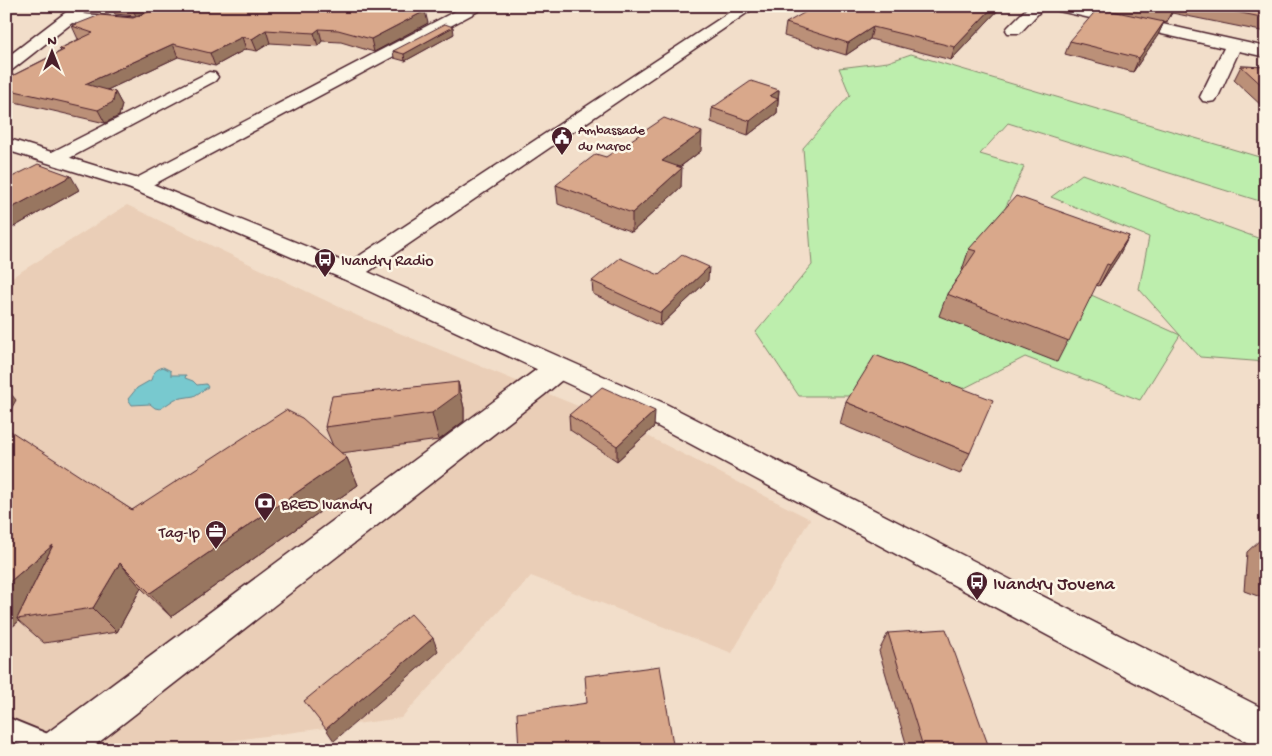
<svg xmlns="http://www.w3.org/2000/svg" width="1272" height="756" font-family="'Gochi Hand',sans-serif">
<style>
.built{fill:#eaceb7}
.green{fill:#bdeead;stroke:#84866c}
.water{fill:#78c9cf;stroke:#66858d}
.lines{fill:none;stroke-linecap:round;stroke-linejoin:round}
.lane-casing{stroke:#4a1f2b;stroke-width:4}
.street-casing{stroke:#4a1f2b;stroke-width:3}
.secondary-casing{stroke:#4a1f2b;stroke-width:3}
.lane{fill:#fcf5e5;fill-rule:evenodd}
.street{fill:#fcf5e5;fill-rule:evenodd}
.secondary{fill:#fcf5e5;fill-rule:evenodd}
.wall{fill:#bb9078;stroke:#4a1f2b}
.shaded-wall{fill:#987661;stroke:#4a1f2b}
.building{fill:#d9a88b;stroke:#4a1f2b}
.labels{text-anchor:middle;stroke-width:5;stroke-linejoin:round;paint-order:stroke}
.far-poi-label{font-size:14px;fill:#4a1f2b;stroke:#fcf5e5;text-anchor:start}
.poi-label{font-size:16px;fill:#4a1f2b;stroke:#fcf5e5;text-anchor:start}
.near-poi-label{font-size:19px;fill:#4a1f2b;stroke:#fcf5e5;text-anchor:start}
</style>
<rect width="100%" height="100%" fill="#f2deca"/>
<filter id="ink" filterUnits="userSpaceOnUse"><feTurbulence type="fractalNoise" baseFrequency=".02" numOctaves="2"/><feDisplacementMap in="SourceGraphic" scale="10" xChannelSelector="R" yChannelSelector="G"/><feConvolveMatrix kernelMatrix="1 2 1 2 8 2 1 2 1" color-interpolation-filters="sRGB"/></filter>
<g filter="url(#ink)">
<!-- built -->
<path class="built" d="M127,205L360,317L632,428L810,519L732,653L531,576L401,718L160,750H6V281Z"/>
<!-- green -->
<path class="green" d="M911,54L1266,159V203L1008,123L980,154L1024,167L987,248L1180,335L1139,289L1149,237L1051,197L1082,174L1266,241V362L1200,357L1180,335L1140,400L1025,357L949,396H799L756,332L812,265L803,148L850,95L839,68L888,62Z"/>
<!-- water -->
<path class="water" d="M163,367L171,371V375H186L185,378L193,381L197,385L206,384L208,387L194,396L175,399L160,409L155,408L150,404L132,405L128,399L137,388L151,380C153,373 155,370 163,367Z"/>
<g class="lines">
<!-- lane casing -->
<g class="lane-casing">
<path id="lane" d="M6,717L65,741L68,750H33L6,739Z"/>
</g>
<!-- street casing -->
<g class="street-casing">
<g id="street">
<path d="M74,6H86L88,9L83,14L136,18L167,6H188L186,9L138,28L72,23L12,70L6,71V58Z"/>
<path d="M465,6H484L482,9L145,189L138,191L131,189L127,185L131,181Z"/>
<path d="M739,6H757L359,278L350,281L341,278L338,273L341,268Z"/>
<path d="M1029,6H1045L1020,33H1008L1006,30L1008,27Z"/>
<path d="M1052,6H1081L1266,47V57L1239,51L1218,97L1215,101L1209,102L1203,101L1200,97L1224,48L1059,11L1054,9Z"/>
<path d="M209,72L215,73L218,77L215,81L62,162L55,164L48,162L45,158L48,154Z"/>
<path d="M558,358L568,361L572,368L568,375L544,395L89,750H37L43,736L548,361Z"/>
</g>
</g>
<!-- secondary casing -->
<g class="secondary-casing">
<path id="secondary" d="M6,138L145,181L359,268L666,404L1266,710V750L1252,745L646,420L341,278L131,189L6,150Z"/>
</g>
<!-- lane -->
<use href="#lane" class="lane"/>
<!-- street -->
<use href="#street" class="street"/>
<!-- secondary -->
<use href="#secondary" class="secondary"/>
</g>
<!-- wall -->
<g class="wall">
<path d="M111,6H161L136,16L115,14Z"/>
<path d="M1002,6L951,60L870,39L846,55L784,36L786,23Z"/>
<path d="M1097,6H1266V32L1172,13L1166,23L1164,22L1158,35L1133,72L1065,54L1070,41L1120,13L1096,7Z"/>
<path d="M133,18L428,23L374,52L341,42L322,41L318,46L270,43L257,51L246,49L215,66L178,57L107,90L115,92L122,105L119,116L105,123L6,100V79L61,51L59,49L79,39H78L72,26Z"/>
<path d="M454,34L405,61L394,58L393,51Z"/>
<path d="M1241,66L1266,67V109L1264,108L1234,80Z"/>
<path d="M779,90L777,113L748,135L711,122L712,108Z"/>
<path d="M701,151L680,167L681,187L632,232L558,204L556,185L606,157Z"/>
<path d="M6,180L79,190L12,228L6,226Z"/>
<path d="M1129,236L1118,257L1099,286L1096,285L1057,362L939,316L947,294L963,271L962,270L969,249Z"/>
<path d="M659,275L708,280L660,326L593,294L592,281Z"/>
<path d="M458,382L464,408V421L439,440L341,453L347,458L358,485L171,617L141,588L117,632L44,643L19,621L6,632V432L132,510L333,446L325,427Z"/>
<path d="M846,402L970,453L960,474L840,424Z"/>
<path d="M569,415L654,427L617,461L570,430Z"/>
<path d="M1262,538L1266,540V599L1244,591L1247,552Z"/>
<path d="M888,633L990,750H908L879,651Z"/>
</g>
<!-- shaded-wall -->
<g class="shaded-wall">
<path d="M131,6H161L136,16Z"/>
<path d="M994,6H1002L951,60L955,47Z"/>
<path d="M1174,6H1176L1172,13L1166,23Z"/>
<path d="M425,11L428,23L374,52L371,39Z"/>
<path d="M1164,22L1158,35L1133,72L1139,58Z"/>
<path d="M453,27L454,34L405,61L404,54Z"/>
<path d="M873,27L870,39L846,55L848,43Z"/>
<path d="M319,29L322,41L318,46L314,33Z"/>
<path d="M266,30L270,43L257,51L252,39Z"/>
<path d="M242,37L246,49L215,66L210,53Z"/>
<path d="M173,44L178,57L92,97L85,84Z"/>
<path d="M779,90L777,113L748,135L750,121L770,96Z"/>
<path d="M115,92L122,105L119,116L105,123L98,110Z"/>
<path d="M702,132L701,151L662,180V161Z"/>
<path d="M682,168L681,187L632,232V213Z"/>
<path d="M71,176L79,190L12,228L6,220V211Z"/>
<path d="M1129,236L1118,257L1099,286L1110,265Z"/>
<path d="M709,267L708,280L660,326L661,313Z"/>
<path d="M458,382L464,408V421L439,440L432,413Z"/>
<path d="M6,388L16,400L6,418Z"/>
<path d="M655,411L654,427L617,461V446Z"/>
<path d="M347,458L358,485L171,617L150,593Z"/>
<path d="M53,545L17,619L19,621L6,632V585Z"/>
<path d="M120,563L141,588L117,632L93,608Z"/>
<path d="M433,638L438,651L334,741L326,729Z"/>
</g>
<!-- building -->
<g class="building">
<path d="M163,6H412L425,11L371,39L338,30L319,29L314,33L266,30L252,39L242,37L210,53L173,44L85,84L115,92L113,102L98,110L6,89V79L64,50L59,49L93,33L72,26L100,15L133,18Z"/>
<path d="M814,6H994L955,47L873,27L848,43L786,23L811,9Z"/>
<path d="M1153,6H1174L1172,10Z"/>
<path d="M1207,6H1266V18Z"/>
<path d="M1098,8L1164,22L1139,58L1070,41Z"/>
<path d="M445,24L453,27L404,54L393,51Z"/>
<path d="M1241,66L1266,67V89Z"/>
<path d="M751,81L779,90L770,96L778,99L750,121L712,108Z"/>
<path d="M664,118L702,132L662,161L682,168L632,213L556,185L596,154L606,157Z"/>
<path d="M38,164L71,176L6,211V180Z"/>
<path d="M1016,196L1129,236L1110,265L1107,264L1069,341L947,294L976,251L969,249Z"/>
<path d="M682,255L709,267L661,313L592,281L620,258L659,275Z"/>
<path d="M875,355L993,400L970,453L846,402Z"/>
<path d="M458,382V394L432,413L325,427L332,396Z"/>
<path d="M602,387L655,411L617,446L569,415Z"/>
<path d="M286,410L302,418L347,458L150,593L120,563L93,608L17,619L53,545L6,585V432L9,430L132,510Z"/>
<path d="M1262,538L1266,540V579L1259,577Z"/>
<path d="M411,614L433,638L326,729L304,701Z"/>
<path d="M946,629L990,750H924L888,633Z"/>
<path d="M660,666L674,750H519L517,713L587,703L585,676Z"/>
</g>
</g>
<!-- icons -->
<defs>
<g id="civic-pin" transform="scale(1.125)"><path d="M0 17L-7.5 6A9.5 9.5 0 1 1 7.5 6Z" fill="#4a1f2b" stroke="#fcf5e5"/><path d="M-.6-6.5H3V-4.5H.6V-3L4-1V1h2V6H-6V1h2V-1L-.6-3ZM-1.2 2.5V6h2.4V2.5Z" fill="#fff"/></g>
<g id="bus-pin" transform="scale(1.125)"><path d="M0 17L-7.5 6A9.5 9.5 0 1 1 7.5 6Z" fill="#4a1f2b" stroke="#fcf5e5"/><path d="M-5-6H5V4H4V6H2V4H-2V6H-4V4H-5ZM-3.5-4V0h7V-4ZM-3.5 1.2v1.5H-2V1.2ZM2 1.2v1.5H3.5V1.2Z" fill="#fff"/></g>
<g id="bank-pin" transform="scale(1.125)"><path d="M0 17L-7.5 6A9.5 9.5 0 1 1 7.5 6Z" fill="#4a1f2b" stroke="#fcf5e5"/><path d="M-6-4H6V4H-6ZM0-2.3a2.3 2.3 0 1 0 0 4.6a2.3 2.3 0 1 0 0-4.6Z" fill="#fff"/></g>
<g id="office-pin" transform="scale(1.125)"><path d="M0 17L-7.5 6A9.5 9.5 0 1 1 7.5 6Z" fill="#4a1f2b" stroke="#fcf5e5"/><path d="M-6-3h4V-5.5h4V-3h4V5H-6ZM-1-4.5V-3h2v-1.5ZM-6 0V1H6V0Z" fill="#fff"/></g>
</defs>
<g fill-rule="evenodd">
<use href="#civic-pin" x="562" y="137"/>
<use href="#bus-pin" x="325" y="259"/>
<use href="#bank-pin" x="265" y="503"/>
<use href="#office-pin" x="216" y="531"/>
<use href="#bus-pin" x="977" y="582"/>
</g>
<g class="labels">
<!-- far-poi labels -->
<g class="far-poi-label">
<text x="578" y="134">Ambassade<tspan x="578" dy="16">du Maroc</tspan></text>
</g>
<!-- poi labels -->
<g class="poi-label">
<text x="341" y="265">Ivandry Radio</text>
<text x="281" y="509">BRED Ivandry</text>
<text x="200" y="537" text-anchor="end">Tag-Ip</text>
</g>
<!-- near-poi labels -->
<g class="near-poi-label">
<text x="993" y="589">Ivandry Jovena</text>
</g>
</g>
<!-- margin -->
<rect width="1272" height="756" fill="none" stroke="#fcf5e5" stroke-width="25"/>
<rect x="12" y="12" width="1247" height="731" fill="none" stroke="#4a1f2b" stroke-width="2" filter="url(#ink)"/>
<!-- north arrow -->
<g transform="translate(52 52)" stroke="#fcf5e5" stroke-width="4" paint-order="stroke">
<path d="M0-4L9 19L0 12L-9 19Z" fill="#4a1f2b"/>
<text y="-8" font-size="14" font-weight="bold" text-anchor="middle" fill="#4a1f2b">N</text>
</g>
</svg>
